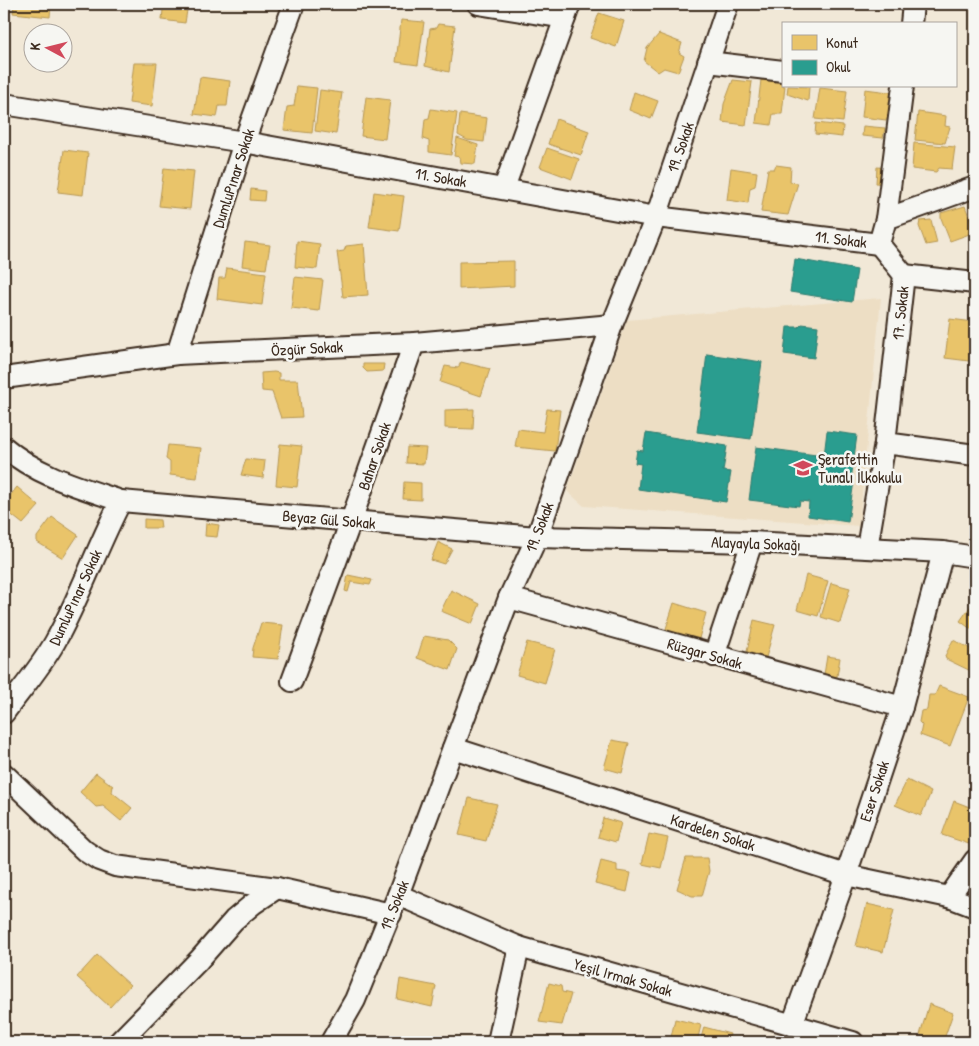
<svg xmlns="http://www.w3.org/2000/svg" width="979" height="1046" font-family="'Patrick Hand',sans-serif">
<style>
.built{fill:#eddec4}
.homes{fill:#e9c46a;stroke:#b59653}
.schools{fill:#2a9d8f;stroke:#2f7a6d}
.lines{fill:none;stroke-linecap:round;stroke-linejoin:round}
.minor-casing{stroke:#3b2a1e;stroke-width:24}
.minor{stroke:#f6f6f2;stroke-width:20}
.labels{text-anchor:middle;stroke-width:5;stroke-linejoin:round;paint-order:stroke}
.street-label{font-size:16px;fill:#3b2a1e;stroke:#f6f6f2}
.poi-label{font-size:16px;fill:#3b2a1e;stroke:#f6f6f2;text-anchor:start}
</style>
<rect width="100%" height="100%" fill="#f1e8d7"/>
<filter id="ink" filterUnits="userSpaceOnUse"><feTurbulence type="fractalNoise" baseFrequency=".02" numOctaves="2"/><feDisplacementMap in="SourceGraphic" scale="10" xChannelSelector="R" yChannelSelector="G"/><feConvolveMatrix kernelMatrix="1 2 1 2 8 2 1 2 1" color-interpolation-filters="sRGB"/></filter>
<g filter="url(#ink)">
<!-- built -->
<path class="built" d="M881,298L859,526L584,506L567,491L627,320Z"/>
<!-- homes -->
<g class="homes">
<path d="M14,4H51L50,17L13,13Z"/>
<path d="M84,4H110L109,9L84,6Z"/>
<path d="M159,4H188L185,23L162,20L163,10L158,9Z"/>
<path d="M854,4H892L891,8Z"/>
<path d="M599,13L624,21L616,47L590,38Z"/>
<path d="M401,20L424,22L418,65L396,62Z"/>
<path d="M438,24L455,26L449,72L425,66L430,29L436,28Z"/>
<path d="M659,34L682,43L679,53L684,56L678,72L664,68L658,72L644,61L647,48Z"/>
<path d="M134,63H157L152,106L129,103Z"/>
<path d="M200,77L230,81L227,106H219L217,117L194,114Z"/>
<path d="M733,80L752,82L746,125L722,122L724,104Z"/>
<path d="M761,80L783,83V86H785L782,114H773L771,125L756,123Z"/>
<path d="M297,86L317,88L312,133L284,130L287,107L294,106Z"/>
<path d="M788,86L809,87L808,101L787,94Z"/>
<path d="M820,88L847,91L843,122L815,119Z"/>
<path d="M865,89L897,93L894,121L862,117Z"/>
<path d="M320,90L342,93L336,134L315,131Z"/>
<path d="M634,92L658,101L651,119L629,110Z"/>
<path d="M366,97L390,100L385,139L361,136Z"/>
<path d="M431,109L457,113L451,155L429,152V141L423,139L425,119L429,118Z"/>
<path d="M918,112L946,116L945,126L950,127L945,143L915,140Z"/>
<path d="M460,114L487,118L484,142L467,140L458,135Z"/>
<path d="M556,119L589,131L581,155L548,144Z"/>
<path d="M816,123L843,126L842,137L815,134Z"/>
<path d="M863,126L885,128L883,138L862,136Z"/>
<path d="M457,138L478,145L475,164L461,163L460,157L454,156Z"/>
<path d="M914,143L955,147L952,169L939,168L936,172L912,169Z"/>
<path d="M547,148L579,159L572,179L540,167Z"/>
<path d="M64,150L88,153L83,195L58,192Z"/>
<path d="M776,165L791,167L790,182L798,183L788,215L761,212L768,169H774Z"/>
<path d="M877,167L887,168L885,184L876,183Z"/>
<path d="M164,168L194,171L190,209L159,206Z"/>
<path d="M731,168L757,172L755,186L750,188L748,203L727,200Z"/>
<path d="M251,189L265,191L264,201L250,200Z"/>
<path d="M374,192L404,196L399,231L369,227Z"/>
<path d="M965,206L975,232L950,241L941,218V213Z"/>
<path d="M931,220L937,243L926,245L919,226L920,221Z"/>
<path d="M297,241L320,244L317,269L295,267Z"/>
<path d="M245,242L270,245L266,269L242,266Z"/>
<path d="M364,244L368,295L343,297L337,252L344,251L346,246Z"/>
<path d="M514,261V286L459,289V262Z"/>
<path d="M227,268L266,273L262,305L217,299L219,278H225Z"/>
<path d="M295,277L323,280L319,311L291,308Z"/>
<path d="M950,319L974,322L969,361L945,358Z"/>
<path d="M461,362L490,369L481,396L440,382L445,366L458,368Z"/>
<path d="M363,364H384L383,371L367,372L363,368Z"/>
<path d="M274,372L279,373V380H298L302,417L281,418L272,392L262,391L261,373Z"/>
<path d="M474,409L473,429L445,428V410Z"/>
<path d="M547,409L560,410L555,451L515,447L518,429L543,432Z"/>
<path d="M280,444L302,446L297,487L276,485Z"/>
<path d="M168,445L201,448L197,478L170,475V462L166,459Z"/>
<path d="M407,447L426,448L424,464L406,463Z"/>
<path d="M246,459L265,461L263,478L241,475Z"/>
<path d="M404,482L421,483V500L403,499Z"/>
<path d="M17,487L39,506L23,524L4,509V503Z"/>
<path d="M52,517L78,535L63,558L37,542V537Z"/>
<path d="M144,519L160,520L161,528H144Z"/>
<path d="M206,523L219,525L217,537L205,536Z"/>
<path d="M438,542L452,549L444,564L431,560Z"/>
<path d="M348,575L372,580L370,585L351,582L348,592L345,591Z"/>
<path d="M806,575L828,581L818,616L797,610Z"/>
<path d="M831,583L850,588L840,623L821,617Z"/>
<path d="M451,590L480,604L472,624L441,611Z"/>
<path d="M975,600V632L960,621Z"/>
<path d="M674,603L706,613L698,642L665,632Z"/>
<path d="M754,620L775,625L765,661L746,656Z"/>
<path d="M261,623L283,625L278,659L252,657L253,648Z"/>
<path d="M424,636L448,640L457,649L450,670L417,658Z"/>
<path d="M953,640L975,651V673L946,659L945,656Z"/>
<path d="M527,642L555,649L545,683L517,675Z"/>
<path d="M827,656L840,658L836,682L823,681Z"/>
<path d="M939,686L969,697L950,746L920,735L922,725L919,722L921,711L927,710L929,695H935Z"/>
<path d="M612,740L629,743L622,773L604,768Z"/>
<path d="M96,773L113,786L112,792L132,808L121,821L103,806L96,807L80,792Z"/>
<path d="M907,780L931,792L921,816L895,805Z"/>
<path d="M469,798L497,804L486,841L459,835Z"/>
<path d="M954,801L975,809V827L969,844L942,835Z"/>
<path d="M603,818L621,823L616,842L598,837Z"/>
<path d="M649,834L668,838L661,868L642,864Z"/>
<path d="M686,858H707L709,871L702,896H692L677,889Z"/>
<path d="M601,861L617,865V871L631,873L627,892L595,884Z"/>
<path d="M867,904L894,910L883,952L856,946Z"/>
<path d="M975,919V931L970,928Z"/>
<path d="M97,955L130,985L110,1007L77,977Z"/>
<path d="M400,979L436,986L432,1007L397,999Z"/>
<path d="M549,983L561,986L562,992L571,994L562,1025L539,1022Z"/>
<path d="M929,1004L953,1013L943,1042H935L920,1035Z"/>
<path d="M675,1019L701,1025L697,1042H670Z"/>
<path d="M704,1027L730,1034L728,1042H700Z"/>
</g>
<!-- schools -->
<g class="schools">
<path d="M795,259L857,270L852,302L790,292Z"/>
<path d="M802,324L818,326L814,358L784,354L787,327H799Z"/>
<path d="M707,354L762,362L751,439L697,432Z"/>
<path d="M827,431L857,435L851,480L854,481L848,522L808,516L809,502L800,501L799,506L749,500L756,447L824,456Z"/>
<path d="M646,433L727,446L723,471L731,472L726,502L638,489L641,464L635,463L637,450L643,451Z"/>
</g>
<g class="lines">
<!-- minor casing -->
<g class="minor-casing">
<g id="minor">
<path d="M478,4L565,18"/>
<path d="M911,24L913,4"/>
<path d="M708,62L783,71"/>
<path d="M4,104L244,142L656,217L879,244"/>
<path d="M504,188L570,4"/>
<path d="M886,219L975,187"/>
<path d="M904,275L975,283"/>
<path d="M177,354L244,142L294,4"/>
<path d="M4,378L177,354L414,343L612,325"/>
<path d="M885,443L975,455"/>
<path d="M4,447C38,476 79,487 121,501L537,537L752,542L943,552L975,557"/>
<path d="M867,548L885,443L904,275L879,244L886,219L903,86"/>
<path d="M509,598L902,707"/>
<path d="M714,656L752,542"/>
<path d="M292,681L351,521L414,343"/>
<path d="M4,713C20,691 41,667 55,642C80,597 97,547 121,501"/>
<path d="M453,748L846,875L949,897L975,907"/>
<path d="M4,774L85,851L99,860L115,866L277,888L391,914"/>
<path d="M398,895L519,947L853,1042"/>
<path d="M949,897L975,860"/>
<path d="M792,1025L846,875L902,707L943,552"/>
<path d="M119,1042L199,960L234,920L253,904L277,888"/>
<path d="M331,1042L355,1000L398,895L509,598L537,537L612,325L656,217L728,4"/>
<path d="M498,1042L519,947"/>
</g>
</g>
<!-- minor -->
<use href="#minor" class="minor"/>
</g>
</g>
<!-- icons -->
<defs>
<g id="school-bare" transform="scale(1.5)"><path d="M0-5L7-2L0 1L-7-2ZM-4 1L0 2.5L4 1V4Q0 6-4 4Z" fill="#d1495b" stroke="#f6f6f2" stroke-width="2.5" paint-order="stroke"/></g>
</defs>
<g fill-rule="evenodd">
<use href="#school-bare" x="803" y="468"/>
</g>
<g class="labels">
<!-- street labels -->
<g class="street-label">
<text transform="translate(680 147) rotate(-71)" y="6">19. Sokak</text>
<text transform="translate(441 177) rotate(10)" y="6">11. Sokak</text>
<text transform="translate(233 178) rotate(-72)" y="6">DumluPınar Sokak</text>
<text transform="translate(841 239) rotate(7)" y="6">11. Sokak</text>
<text transform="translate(900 313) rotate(-84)" y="6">17. Sokak</text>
<text transform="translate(307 348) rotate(-3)" y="6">Özgür Sokak</text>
<text transform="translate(374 456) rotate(-71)" y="6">Bahar Sokak</text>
<text transform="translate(329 519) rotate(5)" y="6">Beyaz Gül Sokak</text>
<text transform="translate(539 527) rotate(-69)" y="6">19. Sokak</text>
<text transform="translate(756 543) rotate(2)" y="6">Alayayla Sokağı</text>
<text transform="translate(75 597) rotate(-65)" y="6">DumluPınar Sokak</text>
<text transform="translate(705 653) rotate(16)" y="6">Rüzgar Sokak</text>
<text transform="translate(874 791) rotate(-72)" y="6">Eser Sokak</text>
<text transform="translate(713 832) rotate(18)" y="6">Kardelen Sokak</text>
<text transform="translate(394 905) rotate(-68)" y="6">19. Sokak</text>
<text transform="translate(623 977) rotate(16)" y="6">Yeşil Irmak Sokak</text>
</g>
<!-- poi labels -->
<g class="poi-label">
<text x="818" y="465">Şerafettin<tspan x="818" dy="18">Tunalı İlkokulu</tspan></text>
</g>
</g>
<!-- margin -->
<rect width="979" height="1046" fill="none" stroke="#f6f6f2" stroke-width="20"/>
<rect x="10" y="10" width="959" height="1026" fill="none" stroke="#3b2a1e" stroke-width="2" filter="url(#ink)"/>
<!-- legend -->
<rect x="782" y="22" width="175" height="65" fill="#f6f6f2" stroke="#aba49d"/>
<rect x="792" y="35" width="25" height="15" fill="#e9c46a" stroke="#aba49d"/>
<text x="826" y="48" font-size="15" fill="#3b2a1e">Konut</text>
<rect x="792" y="60" width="25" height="15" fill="#2a9d8f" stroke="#aba49d"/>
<text x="826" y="72" font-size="15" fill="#3b2a1e">Okul</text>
<!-- north arrow -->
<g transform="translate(48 48) rotate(277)"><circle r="24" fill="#f6f6f2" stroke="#aba49d"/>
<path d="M0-4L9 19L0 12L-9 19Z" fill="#d1495b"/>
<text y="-8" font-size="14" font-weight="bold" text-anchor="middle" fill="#3b2a1e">K</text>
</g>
</svg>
